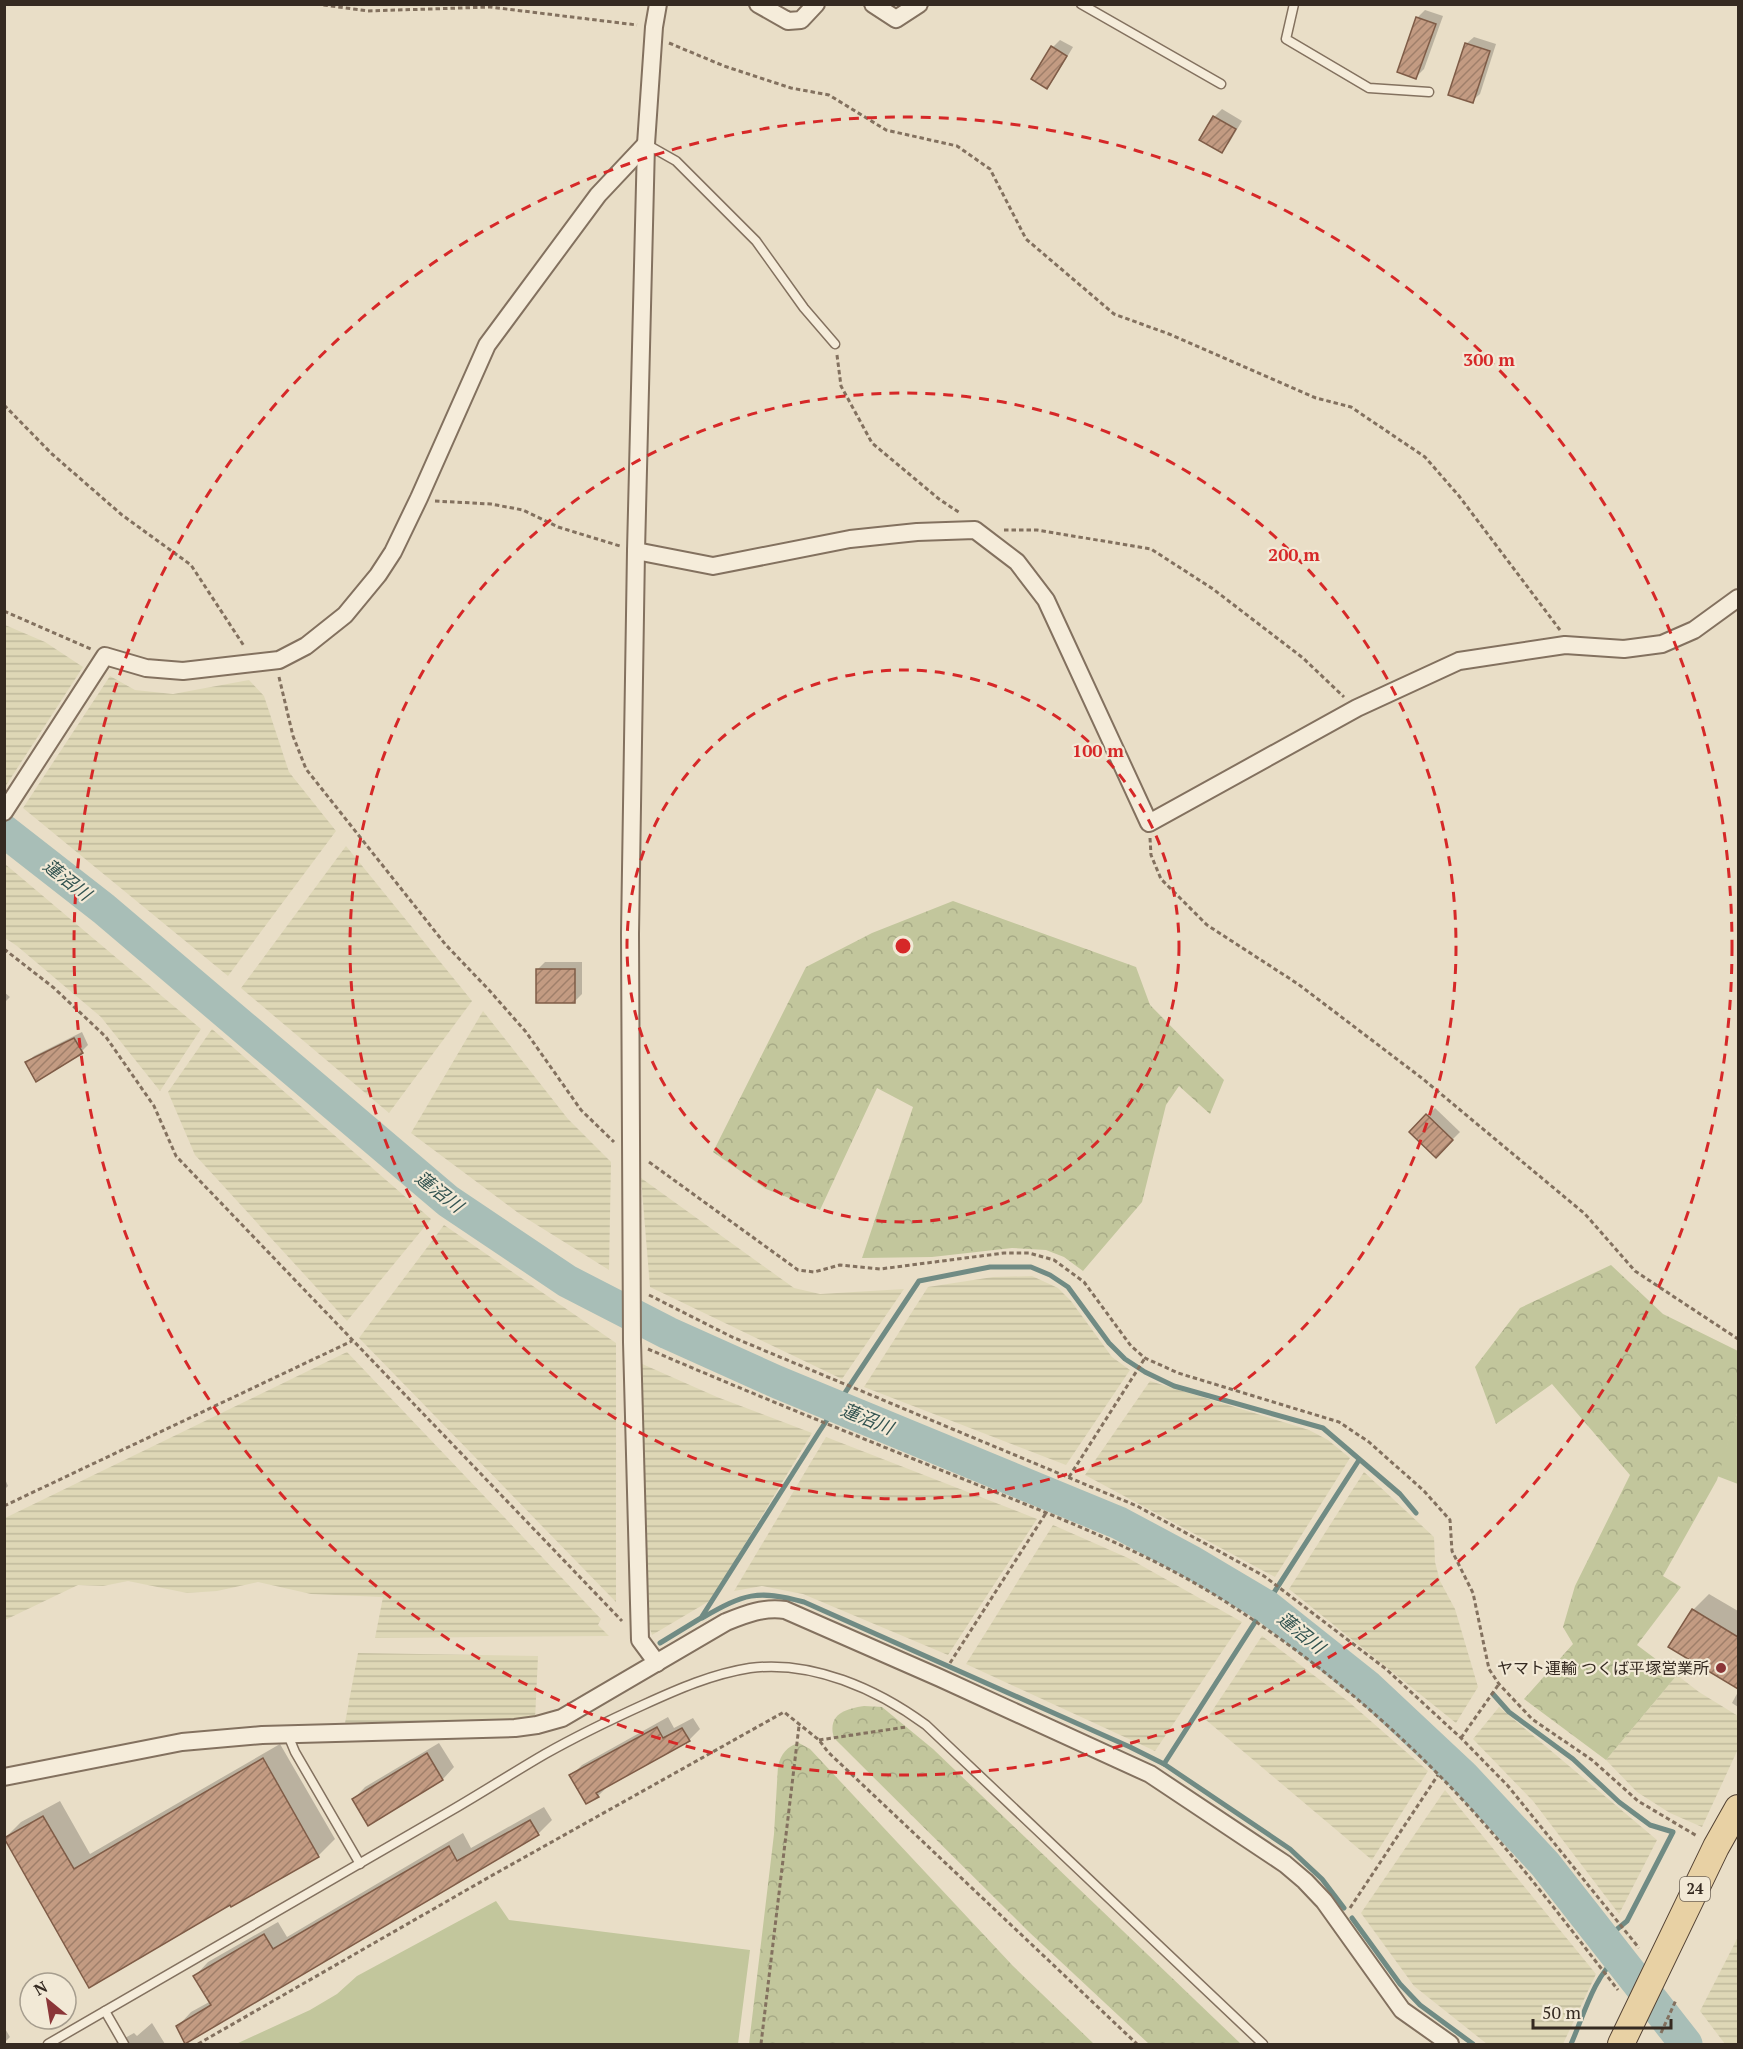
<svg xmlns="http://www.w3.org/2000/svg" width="1743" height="2049" font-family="'PT Serif','Noto Sans JP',serif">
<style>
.farmland{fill:url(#farmland-rules)}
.grass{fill:#c2c69c}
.forest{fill:url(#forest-crowns)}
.shadow{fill:#0003}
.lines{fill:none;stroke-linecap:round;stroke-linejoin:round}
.stream{stroke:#708b84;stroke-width:5}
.river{stroke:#a8beb7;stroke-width:33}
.building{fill:url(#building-hatch);stroke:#7f5c47;stroke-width:1.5}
.service-casing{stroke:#83715f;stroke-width:11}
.minor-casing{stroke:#83715f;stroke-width:20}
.primary-casing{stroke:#514032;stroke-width:28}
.path{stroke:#83715f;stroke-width:3;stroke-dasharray:4.5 3;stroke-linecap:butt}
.service{stroke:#f5ecda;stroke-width:8}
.minor{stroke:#f5ecda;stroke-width:16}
.primary{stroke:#e8d1a4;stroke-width:26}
.ring{fill:none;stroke:#d62828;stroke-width:3;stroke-dasharray:10 8}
.poi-dot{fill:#8b3638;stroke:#f2e9d6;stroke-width:2}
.labels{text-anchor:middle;stroke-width:4.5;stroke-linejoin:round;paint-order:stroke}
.shield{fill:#f2e9d6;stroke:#6e6357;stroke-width:1.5}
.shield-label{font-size:15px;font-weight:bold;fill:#352a21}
.poi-label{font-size:16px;fill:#352a21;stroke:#f2e9d6;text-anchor:end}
.water-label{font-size:18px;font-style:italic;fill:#325350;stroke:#f2e9d6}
.centre{fill:#d62828;stroke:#f2e9d6;stroke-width:3}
.ring-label{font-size:18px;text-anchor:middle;font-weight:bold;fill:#d62828;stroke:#f2e9d6;stroke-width:4.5;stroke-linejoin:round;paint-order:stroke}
</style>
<defs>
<pattern id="farmland-rules" width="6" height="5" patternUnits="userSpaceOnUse" patternTransform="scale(1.5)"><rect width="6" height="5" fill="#ded7b6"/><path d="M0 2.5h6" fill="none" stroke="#bfb99c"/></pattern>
<pattern id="forest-crowns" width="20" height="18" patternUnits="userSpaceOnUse" patternTransform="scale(1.5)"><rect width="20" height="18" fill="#c2c69c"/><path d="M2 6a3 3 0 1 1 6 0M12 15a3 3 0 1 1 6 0" fill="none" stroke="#a7aa86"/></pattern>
<pattern id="building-hatch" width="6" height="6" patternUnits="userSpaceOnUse" patternTransform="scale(1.5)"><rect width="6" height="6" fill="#c39b82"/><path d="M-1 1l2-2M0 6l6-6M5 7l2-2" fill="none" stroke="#9f7f6a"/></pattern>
</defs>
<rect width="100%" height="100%" fill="#e9dec7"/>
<!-- farmland -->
<g class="farmland">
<path d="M5,625L45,642L83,667L5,787Z"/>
<path d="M110,676L135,690L173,694L249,680L264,696L289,772L336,831L228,976L23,808Z"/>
<path d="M346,846L472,1001L389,1113L241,988Z"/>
<path d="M5,864L201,1029L160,1091L101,1017L17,946L5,938Z"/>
<path d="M483,1011L568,1119L611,1162L609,1270L521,1215L411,1133Z"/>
<path d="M212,1029L431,1219L347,1321L195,1155L168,1092Z"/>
<path d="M641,1178L794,1288L820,1294L904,1289L842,1379L650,1287Z"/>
<path d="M444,1225L616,1343V1602L359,1338Z"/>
<path d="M993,1277L1032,1276L1058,1288L1071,1301L1112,1357L1130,1370L1066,1465L864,1387L928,1287Z"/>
<path d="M347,1352L601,1619L598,1625L609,1636L375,1638L383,1597L311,1594L258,1582L217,1591L187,1593L128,1581L103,1586L78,1585L5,1620V1518Z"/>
<path d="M640,1363L717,1397L812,1433L711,1600L652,1635L648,1622Z"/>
<path d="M1150,1381L1309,1430L1328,1440L1350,1458L1275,1577L1085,1475Z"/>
<path d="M826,1437L1037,1519L948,1655L803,1594L762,1586L734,1591Z"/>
<path d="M1364,1472L1434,1537L1435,1562L1440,1581L1455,1609L1478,1687L1456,1723L1289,1589Z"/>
<path d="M1053,1525L1128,1558L1242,1622L1155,1751L966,1664Z"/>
<path d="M1262,1636L1349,1702L1428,1771L1372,1860L1206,1720Z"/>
<path d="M358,1653L538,1656L535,1720L345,1723Z"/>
<path d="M1677,1675L1699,1692L1738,1716V1749L1702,1827L1670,1813L1637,1792L1606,1760Z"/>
<path d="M1499,1707L1657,1840L1619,1914L1533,1801L1473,1739Z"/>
<path d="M1445,1790L1596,1974L1563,2044H1487L1414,1986L1361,1913Z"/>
<path d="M1738,1937V2044H1725L1700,2011Z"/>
</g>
<!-- grass -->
<g class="grass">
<path d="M1738,1410V1484L1717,1476Z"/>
<path d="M496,1901L509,1920L750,1950L738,2044H236L310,2010L337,1994L357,1976Z"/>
</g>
<!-- forest -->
<g class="forest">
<path d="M953,901L1136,967L1150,1005L1224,1080L1210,1114L1179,1086L1166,1105L1142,1202L1083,1271L1064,1257L1046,1250L1012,1248L932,1257L862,1258L913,1107L877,1088L820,1210L766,1189L713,1152L806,967L872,933Z"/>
<path d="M1611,1265L1663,1314L1738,1351V1410L1717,1480L1663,1576L1681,1587L1637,1645L1677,1675L1606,1760L1524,1699L1573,1644L1563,1627L1575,1586L1630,1475L1552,1384L1496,1424L1475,1367L1520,1308Z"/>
<path d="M864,1706L882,1707L933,1749L1241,2044H1149L1029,1932L834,1738C827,1715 844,1709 864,1706Z"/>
<path d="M799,1743L810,1749L1013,1966L1094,2044H749L774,1834L778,1766C781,1754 787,1746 799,1743Z"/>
</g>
<!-- shadow -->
<g class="shadow">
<path d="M1425,10L1443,16L1424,69L1416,77L1417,18Z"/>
<path d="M1474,37L1496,44L1480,94L1472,101L1466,44Z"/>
<path d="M1060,40L1073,47L1054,79L1047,87L1053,47Z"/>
<path d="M1222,109L1242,121L1229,143L1221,151L1214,117Z"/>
<path d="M545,962H582V994L574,1002L538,969Z"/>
<path d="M4,992L10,997L4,1003Z"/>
<path d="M82,1032L88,1045L82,1051L27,1062L34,1056Z"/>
<path d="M1435,1108L1460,1132L1436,1156L1411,1132Z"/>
<path d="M4,1477L8,1486L4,1490Z"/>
<path d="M1709,1594L1738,1611V1688L1670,1646L1693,1610Z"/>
<path d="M1738,1692V1707L1732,1703Z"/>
<path d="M668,1717L674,1728L693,1718L700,1729L689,1740L609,1785L598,1796L571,1776L582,1765Z"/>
<path d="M439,1743L454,1767L443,1779L369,1824L354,1799L365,1787Z"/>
<path d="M280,1744L335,1839L319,1855L232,1905L231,1903L89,1986L5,1838L21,1822L60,1801L90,1854Z"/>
<path d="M544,1807L552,1820L538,1834L178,2026L191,2012L211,2001L195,1976L208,1962L278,1922L287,1937L463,1833L471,1848Z"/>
<path d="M152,2023L165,2044H114L134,2033L137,2036Z"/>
<path d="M4,2027L10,2037L4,2043Z"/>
</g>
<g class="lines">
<!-- stream -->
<g class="stream">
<path d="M702,1618C744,1594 757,1589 804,1602L1130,1747L1164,1764L1290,1849L1322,1879L1344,1908"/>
<path d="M660,1643L701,1618L819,1432L919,1281L990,1267H1031L1050,1275L1068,1287L1109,1343L1125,1359L1145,1372L1174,1386L1323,1428L1400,1494L1416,1513"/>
<path d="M1493,1694L1509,1712L1573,1759L1619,1802L1650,1825L1673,1832L1627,1921L1604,1940"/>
<path d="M1164,1764L1359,1460"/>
<path d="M1352,1918L1400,1984L1420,2005L1473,2044"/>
<path d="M1571,2044C1582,2020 1595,1973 1617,1959"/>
</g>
<!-- river -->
<path class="river" d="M4,831L104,909L448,1201L567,1281L668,1333L777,1382L1119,1523L1190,1561L1266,1606L1368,1687L1463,1776L1545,1864L1686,2044"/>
</g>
<!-- building -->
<g class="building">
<path d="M1416,17L1436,24L1416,79L1397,72Z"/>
<path d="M1465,43L1490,51L1473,103L1448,95Z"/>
<path d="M1051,46L1067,56L1047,89L1031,79Z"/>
<path d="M1213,116L1236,129L1222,153L1199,140Z"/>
<rect x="536" y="969" width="39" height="34"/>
<path d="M74,1038L83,1053L36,1082L25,1062Z"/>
<path d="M1426,1114L1453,1140L1436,1158L1409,1132Z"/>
<path d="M1692,1609L1738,1637V1689L1668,1647Z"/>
<path d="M657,1727L663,1738L682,1728L690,1741L596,1793L599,1797L586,1804L569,1775Z"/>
<path d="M427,1753L443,1780L368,1826L352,1799Z"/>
<path d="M263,1758L319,1857L231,1907L230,1905L89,1988L4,1838L43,1816L74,1869Z"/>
<path d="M530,1820L539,1835L185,2044L176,2026L211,2005L193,1976L264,1934L273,1949L449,1846L457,1861Z"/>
</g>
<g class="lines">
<!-- service casing -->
<g class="service-casing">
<g id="service">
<path d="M1081,4L1221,84"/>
<path d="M1294,4L1286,39L1369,88L1429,92"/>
<path d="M646,144L676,161L756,241L804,308L835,344"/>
<path d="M288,1735L295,1752L360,1864"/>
<path d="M105,2011L124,2044"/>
<path d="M48,2044C182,1966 317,1888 452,1810C483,1792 514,1772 545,1754C577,1736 610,1720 643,1705C678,1689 712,1674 750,1668C812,1660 877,1689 926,1725L1263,2044"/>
</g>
</g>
<!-- minor casing -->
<g class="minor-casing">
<g id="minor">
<path d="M758,4L788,21L801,20L816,4"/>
<path d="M873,4L896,19L919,4"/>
<path d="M636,551L713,566L850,539L917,532L975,530L1017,562L1046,600L1149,823L1357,708L1459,661L1565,645L1624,649L1662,644L1694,630L1738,598"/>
<path d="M4,812L105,656L146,668L183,671L279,660L306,646L345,615L378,575L393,552L419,498L487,345L598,195L646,144"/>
<path d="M657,1663L640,1640L632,1342L630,934L636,551L646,144L654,27L658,4"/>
<path d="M4,1777L182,1742L262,1735L515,1728L537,1725L562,1718L726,1622C746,1614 763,1607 785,1610L940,1678L1150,1774L1285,1864L1305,1881L1324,1901L1402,2010L1450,2044"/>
</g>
</g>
<!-- primary casing -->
<g class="primary-casing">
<path id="primary" d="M1621,2044L1716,1847L1738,1808"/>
</g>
<!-- path -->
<g class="path">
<path d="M316,4L368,11L490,7L637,25"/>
<path d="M669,43L724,66L791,88L829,95L886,130L957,146L990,169L1026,239L1114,314L1169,334L1316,398L1351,407L1425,457L1459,496L1560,630"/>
<path d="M837,355L841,386L872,443L939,499L960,513"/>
<path d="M4,405L52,454L122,515L191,565L244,646"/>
<path d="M435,501L491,504L523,510L558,527L620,546"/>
<path d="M1004,530H1037L1151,549L1213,589L1303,658L1344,697"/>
<path d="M4,611L91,649"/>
<path d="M279,677L293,736L306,769L445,944L489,990L526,1032L581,1110L614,1142"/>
<path d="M1150,838L1151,855L1161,879L1207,925L1298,984L1423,1079L1585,1214L1635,1271L1738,1339"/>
<path d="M4,949L54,988L106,1037L154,1106L176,1156L622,1621"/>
<path d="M649,1162L798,1270L814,1272L840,1265L880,1269L1004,1253H1029L1054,1260L1084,1282L1131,1346L1145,1358L1178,1373L1339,1422L1369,1442L1424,1491L1450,1520L1452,1551L1473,1593L1489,1669L1499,1684L1532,1719L1592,1760L1638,1801L1697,1836"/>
<path d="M649,1295L732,1337L1137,1506L1264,1576L1386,1669L1461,1738L1508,1786L1639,1948"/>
<path d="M648,1349C755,1395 864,1439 973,1483C1059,1518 1148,1552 1226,1602C1323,1664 1412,1741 1487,1827C1533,1879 1575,1935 1618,1990"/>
<path d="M1069,1477L1145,1358"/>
<path d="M4,1506L352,1341"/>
<path d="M950,1663L1046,1513"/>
<path d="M1461,1738L1499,1684"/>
<path d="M819,1740L906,1727"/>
<path d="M1350,1908L1438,1775"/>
<path d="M1661,2033L1676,2000"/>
<path d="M198,2044L491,1876L784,1712L819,1740L828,1752L1137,2044"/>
<path d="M761,2044L799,1726"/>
</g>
<!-- service -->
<use href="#service" class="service"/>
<!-- minor -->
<use href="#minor" class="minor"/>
<!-- primary -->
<use href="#primary" class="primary"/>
</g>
<!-- distance rings -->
<g class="ring">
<circle cx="903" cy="946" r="276"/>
<circle cx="903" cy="946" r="553"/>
<circle cx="903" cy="946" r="829"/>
</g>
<!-- markers -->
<circle class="poi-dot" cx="1721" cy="1668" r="6"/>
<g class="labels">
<!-- shield labels -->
<rect class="shield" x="1680" y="1877" width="30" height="24" rx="4.5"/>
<g class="shield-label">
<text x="1695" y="1894">24</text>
</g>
<!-- poi labels -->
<g class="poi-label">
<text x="1709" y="1674">ヤマト運輸 つくば平塚営業所</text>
</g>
<!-- water labels -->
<g class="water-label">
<text transform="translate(67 880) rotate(38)" y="6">蓮沼川</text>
<text transform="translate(439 1192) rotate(38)" y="6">蓮沼川</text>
<text transform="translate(867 1419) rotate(22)" y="6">蓮沼川</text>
<text transform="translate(1301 1633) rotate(39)" y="6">蓮沼川</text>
</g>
</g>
<circle cx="903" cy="946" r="9" class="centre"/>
<g class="ring-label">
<text x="1489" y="366">300 m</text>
<text x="1294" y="561">200 m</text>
<text x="1098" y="757">100 m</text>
</g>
<!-- border -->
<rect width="1743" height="2049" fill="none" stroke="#352a21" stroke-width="12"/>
<!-- north arrow -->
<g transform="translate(48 2001) rotate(330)"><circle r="28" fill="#f2e9d6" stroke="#a69d8e" stroke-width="1.5"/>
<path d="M0-4.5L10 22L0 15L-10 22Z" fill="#8b3638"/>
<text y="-9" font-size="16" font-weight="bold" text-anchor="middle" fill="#352a21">N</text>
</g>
<!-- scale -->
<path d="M1533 2019v9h138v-9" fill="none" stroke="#352a21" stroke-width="3"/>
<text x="1542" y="2019" font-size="18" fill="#352a21" stroke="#f2e9d6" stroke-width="4.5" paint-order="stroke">50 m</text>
</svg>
